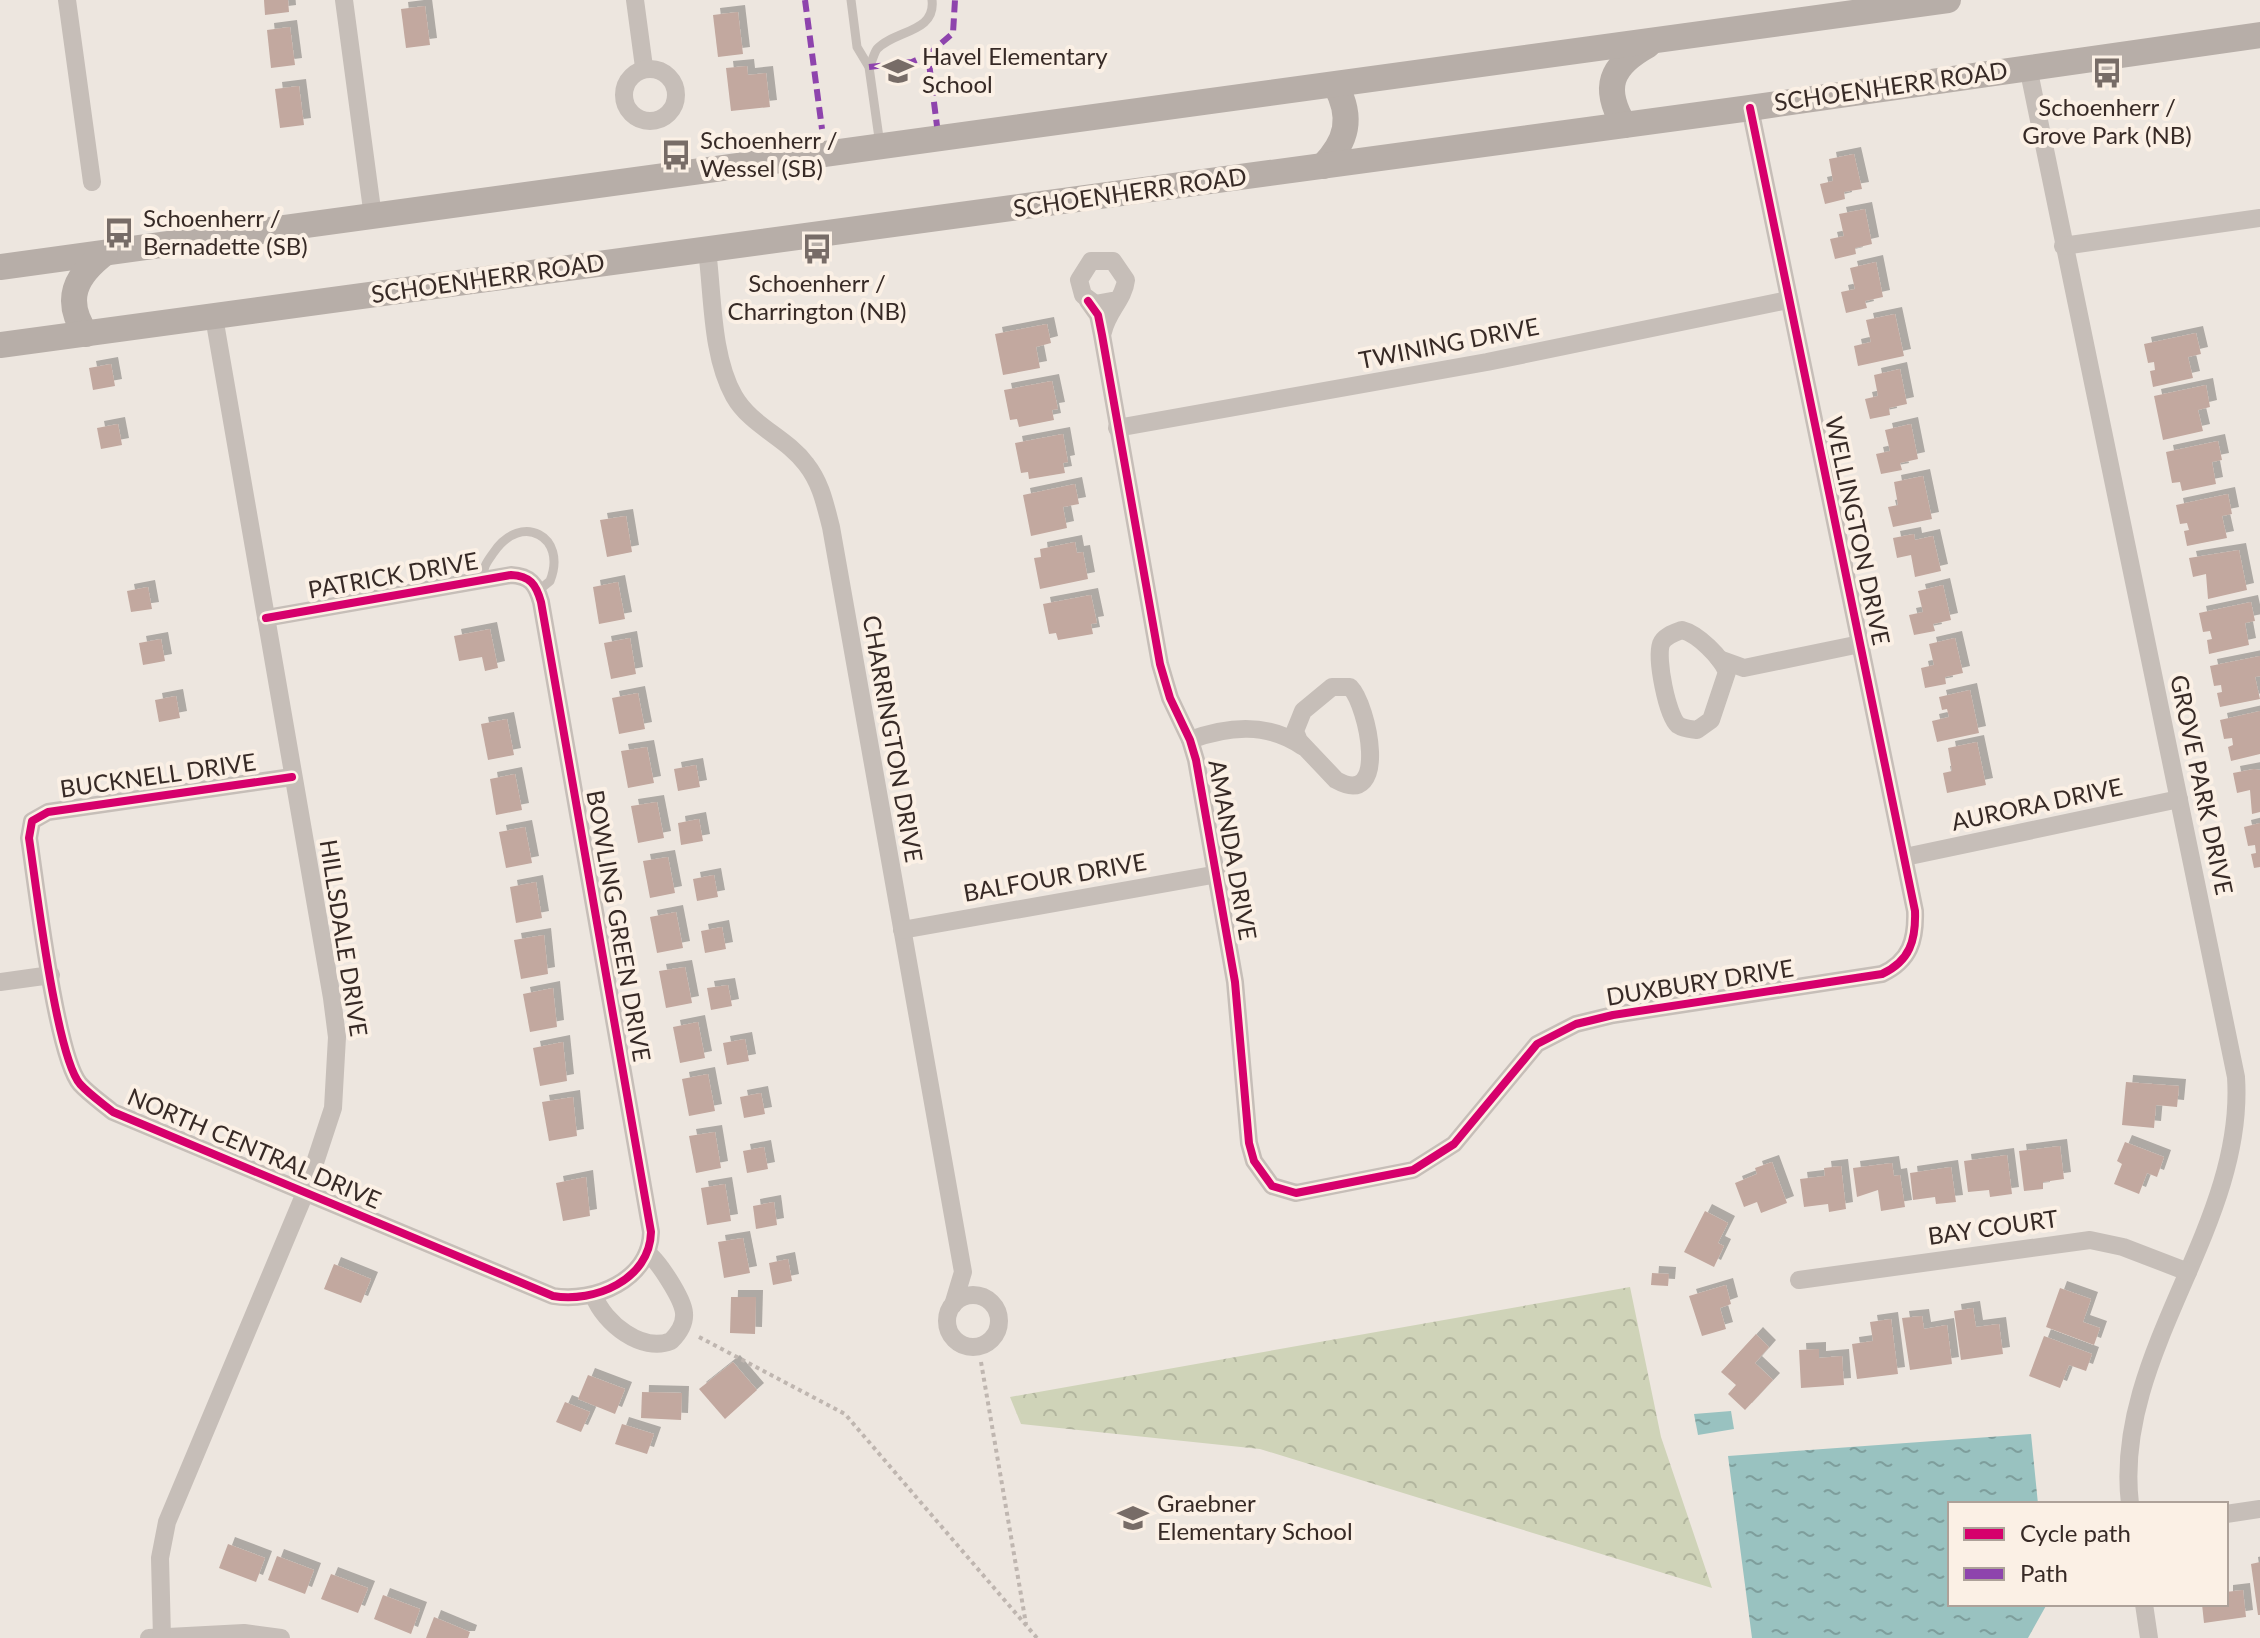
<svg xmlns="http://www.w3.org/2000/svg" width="2260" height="1638" font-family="Lato,sans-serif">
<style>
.forest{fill:url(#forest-crowns)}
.water{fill:url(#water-ripples)}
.building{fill:#c2a89f;filter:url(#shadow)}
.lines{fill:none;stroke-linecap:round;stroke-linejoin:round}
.path{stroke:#bfb6b0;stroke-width:4;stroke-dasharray:4 4;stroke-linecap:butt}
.service{stroke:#c6beb8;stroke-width:9}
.minor{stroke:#c6beb8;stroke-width:18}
.secondary{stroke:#b7aea8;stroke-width:26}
.quiet{stroke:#8e44ad;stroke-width:6;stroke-dasharray:12 6;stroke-linecap:butt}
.cycleway-casing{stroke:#fbf0e5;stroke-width:13}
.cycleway{stroke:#d6006c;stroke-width:8}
.labels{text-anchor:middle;stroke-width:8;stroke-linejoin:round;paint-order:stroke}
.poi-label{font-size:24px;fill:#372a26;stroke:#fbf0e5;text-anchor:start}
.street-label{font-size:24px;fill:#372a26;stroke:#fbf0e5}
</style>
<defs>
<pattern id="forest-crowns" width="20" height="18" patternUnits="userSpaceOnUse" patternTransform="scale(2)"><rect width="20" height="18" fill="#cfd3b8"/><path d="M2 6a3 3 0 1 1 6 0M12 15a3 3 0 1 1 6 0" fill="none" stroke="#b2b59e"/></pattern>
<pattern id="water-ripples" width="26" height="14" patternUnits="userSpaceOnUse" patternTransform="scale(2)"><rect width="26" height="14" fill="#99c2c0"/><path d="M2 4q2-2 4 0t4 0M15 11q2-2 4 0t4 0" fill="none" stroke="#7e9e9c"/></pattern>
<filter id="shadow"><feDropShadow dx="7" dy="-7" stdDeviation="0" flood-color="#0004"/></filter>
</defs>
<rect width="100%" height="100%" fill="#ede6df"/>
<!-- forest -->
<path class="forest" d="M1630,1287L1661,1437L1712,1588L1260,1449L1021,1424L1010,1397Z"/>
<!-- water -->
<g class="water">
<path d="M1731,1411L1734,1429L1698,1435L1694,1414Z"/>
<path d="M2031,1434L2038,1504H1950V1604H2047L2028,1638H1752L1728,1456Z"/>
</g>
<!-- building -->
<g class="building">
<path d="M264,0H288L289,12L265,15Z"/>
<path d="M425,6L430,45L406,48L401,9Z"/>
<path d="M738,12L743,54L718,57L713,15Z"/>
<path d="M290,27L295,65L271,68L267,30Z"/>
<path d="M747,66L748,75L766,73L770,107L731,111L726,68Z"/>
<path d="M299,86L304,125L280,128L275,89Z"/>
<path d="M1854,154L1862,189L1844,192L1845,199L1825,204L1820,184L1833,181L1829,159Z"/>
<path d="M1865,209L1872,244L1855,248L1856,254L1835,259L1830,239L1844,236L1839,214Z"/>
<path d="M1876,262L1883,297L1865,301L1867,308L1846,313L1841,292L1855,289L1850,268Z"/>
<path d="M1895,314L1904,356L1858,366L1854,346L1871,342L1866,320Z"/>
<path d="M1047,324L1051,343L1036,347L1040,368L1003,375L995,334Z"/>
<path d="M2196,333L2201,354L2188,357L2193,378L2153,387L2150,371L2155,370L2154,362L2148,363L2144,344Z"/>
<path d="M111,364L115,386L93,390L89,368Z"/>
<path d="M1900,369L1907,404L1889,408L1890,415L1870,419L1865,399L1878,396L1874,375Z"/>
<path d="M1052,381L1058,409L1052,410L1054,420L1019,427L1017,419L1010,420L1004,390Z"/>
<path d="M2206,385L2210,407L2198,410L2203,431L2163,440L2154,396Z"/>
<path d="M118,424L122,445L101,449L97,428Z"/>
<path d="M1911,424L1918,459L1900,463L1902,470L1881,474L1876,454L1890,451L1885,430Z"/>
<path d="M1063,434L1068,462L1063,463L1065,473L1029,479L1028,472L1021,473L1015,443Z"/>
<path d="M2218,441L2222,460L2212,462L2216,484L2182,491L2180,482L2172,483L2166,452Z"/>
<path d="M1923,476L1932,519L1893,527L1888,507L1898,505L1894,482Z"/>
<path d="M1075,484L1079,504L1063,507L1067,528L1031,536L1023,495Z"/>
<path d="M2228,494L2232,514L2222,516L2227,538L2187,546L2184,531L2189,530L2187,523L2180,524L2176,505Z"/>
<path d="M626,516L632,552L607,557L600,520Z"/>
<path d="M1914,534L1915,540L1933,536L1941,571L1915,577L1911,555L1897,558L1893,538Z"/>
<path d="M1075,542L1077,553L1083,552L1088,579L1040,589L1034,558L1041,557L1040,549Z"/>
<path d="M2239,550L2247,590L2208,599L2206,574L2193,577L2189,558Z"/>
<path d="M618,582L625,619L599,624L593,587Z"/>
<path d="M1943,585L1951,620L1933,624L1935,631L1914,635L1909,615L1923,612L1918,591Z"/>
<path d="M148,587L152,609L131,612L127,591Z"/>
<path d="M1091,595L1097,623L1091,624L1093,634L1058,640L1056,633L1049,634L1043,604Z"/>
<path d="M2251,602L2255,621L2245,623L2249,645L2209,654L2207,640L2212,639L2210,631L2203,632L2199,613Z"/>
<path d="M490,629L498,668L485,671L482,657L459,661L454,636Z"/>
<path d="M630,638L636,674L611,679L604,643Z"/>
<path d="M1955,638L1963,673L1945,677L1946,684L1925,688L1921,668L1934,665L1929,644Z"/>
<path d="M161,639L165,661L143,665L139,643Z"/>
<path d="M2260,656V676L2255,677L2260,699L2220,707L2217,693L2222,692L2221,685L2214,686L2210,666Z"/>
<path d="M1970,690L1979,733L1937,742L1932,721L1949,717L1947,709L1942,710L1939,697Z"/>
<path d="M638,693L645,729L619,734L612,698Z"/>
<path d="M176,696L180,718L159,722L155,700Z"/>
<path d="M2260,711V754L2231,761L2228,747L2233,745L2232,738L2224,739L2220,720Z"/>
<path d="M507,719L514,755L488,760L481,724Z"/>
<path d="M1977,742L1986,785L1947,793L1943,773L1952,771L1948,748Z"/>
<path d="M647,747L654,783L628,788L621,751Z"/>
<path d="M696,765L700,787L678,791L674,769Z"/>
<path d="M2254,769L2260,770V812L2252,814L2250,790L2237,793L2233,773Z"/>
<path d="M515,774L522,810L496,815L490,779Z"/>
<path d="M657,802L664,838L638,843L631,806Z"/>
<path d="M699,819L703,841L681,845L678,823Z"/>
<path d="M2260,823V867L2254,868L2251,854L2256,853L2255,845L2248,846L2244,827Z"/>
<path d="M525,827L532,863L506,868L499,832Z"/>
<path d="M668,857L675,893L650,898L643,861Z"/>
<path d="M714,875L718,897L697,901L693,879Z"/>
<path d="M536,882L542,918L516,923L510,887Z"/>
<path d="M676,912L683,948L657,953L650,917Z"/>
<path d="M722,927L726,949L705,953L701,931Z"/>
<path d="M544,935L548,974L521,979L514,940Z"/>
<path d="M685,967L692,1003L666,1008L659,971Z"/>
<path d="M728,985L732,1006L711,1010L707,988Z"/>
<path d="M553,988L557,1027L530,1032L523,994Z"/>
<path d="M698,1022L705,1058L680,1063L673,1027Z"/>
<path d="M745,1039L749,1061L727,1065L723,1043Z"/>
<path d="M563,1042L567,1081L540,1086L533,1048Z"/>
<path d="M708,1074L715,1111L689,1116L682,1079Z"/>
<path d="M2126,1082L2179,1086L2177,1107L2156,1105L2154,1128L2122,1125Z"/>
<path d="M761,1093L765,1114L744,1118L740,1097Z"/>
<path d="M573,1097L577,1136L549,1141L542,1102Z"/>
<path d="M715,1132L721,1168L696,1173L689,1136Z"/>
<path d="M2125,1142L2164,1157L2157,1177L2147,1173L2139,1194L2114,1184L2122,1164L2117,1161Z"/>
<path d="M2060,1146L2064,1179L2043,1182V1189L2024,1191L2019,1151Z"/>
<path d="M764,1147L768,1169L747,1173L743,1151Z"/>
<path d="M2007,1155L2012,1194L1990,1197L1989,1190L1968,1192L1964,1161Z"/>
<path d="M1772,1162L1787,1203L1761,1213L1757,1202L1744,1207L1735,1183L1757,1174L1755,1168Z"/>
<path d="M1892,1163L1894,1176L1900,1175L1905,1207L1881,1211L1878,1190L1857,1197L1853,1168Z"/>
<path d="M1841,1166L1846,1209L1829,1212L1828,1204L1804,1207L1800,1179L1825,1176L1824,1168Z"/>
<path d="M1951,1167L1956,1202L1936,1204L1935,1197L1913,1200L1910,1173Z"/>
<path d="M586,1177L590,1216L563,1221L556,1183Z"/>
<path d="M725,1184L731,1221L707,1225L701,1188Z"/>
<path d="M774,1202L777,1225L756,1229L753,1206Z"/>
<path d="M1705,1211L1728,1223L1718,1243L1724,1246L1714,1267L1684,1252Z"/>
<path d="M743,1238L750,1273L724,1278L718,1242Z"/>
<path d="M788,1259L792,1281L773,1285L769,1263Z"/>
<path d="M334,1264L371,1279L361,1303L324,1289Z"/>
<path d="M1652,1273L1669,1274L1668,1286L1651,1285Z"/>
<path d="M1726,1285L1731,1304L1720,1308L1726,1329L1702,1336L1689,1296Z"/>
<path d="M2060,1288L2091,1299L2083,1322L2100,1328L2094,1345L2046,1327Z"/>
<path d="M731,1297H756L755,1334L730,1333Z"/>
<path d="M1973,1308L1976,1327L1999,1324L2003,1354L1961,1360L1954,1311Z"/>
<path d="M1922,1316L1924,1329L1947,1325L1952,1364L1910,1370L1902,1318Z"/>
<path d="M1891,1319L1898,1374L1857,1379L1852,1344L1873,1341L1870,1322Z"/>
<path d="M1756,1334L1769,1347L1755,1363L1773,1380L1745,1410L1728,1394L1736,1385L1721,1372Z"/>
<path d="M2044,1336L2092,1354L2086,1371L2069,1365L2060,1388L2029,1376Z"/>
<path d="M1819,1349V1358L1842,1356L1844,1385L1801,1388L1799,1350Z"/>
<path d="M733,1362L757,1390L725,1419L699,1389Z"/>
<path d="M588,1375L625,1389L615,1414L578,1399Z"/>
<path d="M642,1392L682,1393L681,1420L641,1418Z"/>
<path d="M565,1402L590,1412L581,1432L556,1422Z"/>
<path d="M622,1424L654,1434L647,1454L615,1444Z"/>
<path d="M228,1544L265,1558L256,1582L219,1568Z"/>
<path d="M277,1556L314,1570L305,1594L268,1580Z"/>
<path d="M2260,1562V1615H2258L2251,1564Z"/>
<path d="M331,1574L368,1588L358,1613L321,1599Z"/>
<path d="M2243,1590L2246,1617L2204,1623L2202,1604H2226V1592Z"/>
<path d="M383,1595L420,1609L411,1634L374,1619Z"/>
<path d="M434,1617L470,1632L468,1638H426Z"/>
</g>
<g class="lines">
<!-- path -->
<g class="path">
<path d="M699,1337L845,1414L1037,1638"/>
<path d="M981,1362L1026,1624"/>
</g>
<!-- service -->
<g class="service">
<path d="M851,0L857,47L869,67L880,145"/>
<path d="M869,67C872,62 874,53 877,49C894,30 936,33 932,0"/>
<path d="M484,580C482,567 487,562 494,552C521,512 568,536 550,581L538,591"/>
</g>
<!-- minor -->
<g class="minor">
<path d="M67,0L92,182"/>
<path d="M344,0L373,217"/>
<path d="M635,0L644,67"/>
<path d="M2028,67L2236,1077C2246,1227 2112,1354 2130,1504"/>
<circle cx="650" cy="95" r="26"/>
<path d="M2063,246L2260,218"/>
<path d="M707,250C713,295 711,355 734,396C751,426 786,437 806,464C821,483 825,504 831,527L963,1272L953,1305"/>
<path d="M1088,301L1098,315L1102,335L1160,664L1170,698L1190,740L1196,760L1235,982L1249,1143L1254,1161L1272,1186L1296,1193L1413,1170L1454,1144L1537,1044L1576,1024L1613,1015L1882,974C1910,961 1916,940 1915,911L1750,108"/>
<path d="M1103,332C1107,312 1124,299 1126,280L1113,261H1091L1079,280L1083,295L1095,304L1117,300"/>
<path d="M1117,428L1487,362L1788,300"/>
<path d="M266,618L511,575C530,576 536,584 541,602L651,1232C650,1280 594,1303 553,1296L113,1112C102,1103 89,1094 80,1084C56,1056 36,884 29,838L32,821L48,812L292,777"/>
<path d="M1682,630C1698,634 1721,657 1727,672L1711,720L1697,730C1690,729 1684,729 1678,725C1667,715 1656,659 1661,644C1664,636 1674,633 1682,630Z"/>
<path d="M1719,659L1744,668L1860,644"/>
<path d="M1332,687H1350C1368,705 1390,810 1336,780L1299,741L1295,731L1303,711Z"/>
<path d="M1190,740C1228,726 1267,722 1302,746"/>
<path d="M1905,857L2179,799"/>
<path d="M902,930L1218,874"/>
<path d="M0,982L51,975"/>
<path d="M1799,1280L2090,1240L2123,1247L2188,1272"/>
<circle cx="973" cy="1321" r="26"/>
<path d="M594,1296C604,1323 642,1353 671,1341C679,1333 685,1324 684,1313C683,1299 658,1260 647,1253"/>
<path d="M2226,1514L2260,1509"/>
<path d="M2144,1604L2149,1638"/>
<path d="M149,1638L244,1633L281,1638"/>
<path d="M162,1638L160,1558L167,1522L305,1193L333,1108L337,1037L332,998L214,317"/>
</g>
<!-- secondary -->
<g class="secondary">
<path d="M1624,125C1602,88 1610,66 1648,45"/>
<path d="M1323,166C1347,141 1353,118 1336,86"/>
<path d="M0,267L1948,0"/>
<path d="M86,334C63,300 75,276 105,253"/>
<path d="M0,345L1750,108L2260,35"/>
</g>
<!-- quiet -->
<g class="quiet">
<path d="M805,0L822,129"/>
<path d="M928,55L953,33L955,0"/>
<path d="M869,67L912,62L928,55L937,126"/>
</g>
<!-- cycleway casing -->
<g class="cycleway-casing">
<g id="cycleway">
<path d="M1088,301L1098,315L1102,335L1160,664L1170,698L1190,740L1196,760L1235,982L1249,1143L1254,1161L1272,1186L1296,1193L1413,1170L1454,1144L1537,1044L1576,1024L1613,1015L1882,974C1910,961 1916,940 1915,911L1750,108"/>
<path d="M266,618L511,575C530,576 536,584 541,602L651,1232C650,1280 594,1303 553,1296L113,1112C102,1103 89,1094 80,1084C56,1056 36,884 29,838L32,821L48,812L292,777"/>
</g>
</g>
<!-- cycleway -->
<use href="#cycleway" class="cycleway"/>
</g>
<!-- icons -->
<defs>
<g id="school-bare" transform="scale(2.4)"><path d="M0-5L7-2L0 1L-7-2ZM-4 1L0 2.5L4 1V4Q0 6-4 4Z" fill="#776c67" stroke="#fbf0e5" stroke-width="2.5" paint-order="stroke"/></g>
<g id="bus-bare" transform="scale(2.4)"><path d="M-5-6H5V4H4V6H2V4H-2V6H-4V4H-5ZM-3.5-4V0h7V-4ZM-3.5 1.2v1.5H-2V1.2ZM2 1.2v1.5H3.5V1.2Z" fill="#776c67" stroke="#fbf0e5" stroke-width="2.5" paint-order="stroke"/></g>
</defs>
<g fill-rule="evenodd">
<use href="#school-bare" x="898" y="71"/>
<use href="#bus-bare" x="2107" y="73"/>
<use href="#bus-bare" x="676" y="155"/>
<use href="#bus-bare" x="119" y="233"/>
<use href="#bus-bare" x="817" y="249"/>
<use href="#school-bare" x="1133" y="1518"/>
</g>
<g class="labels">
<!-- poi labels -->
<g class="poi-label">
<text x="922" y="65">Havel Elementary<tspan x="922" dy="28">School</tspan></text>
<text x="2107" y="116" text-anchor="middle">Schoenherr /<tspan x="2107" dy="28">Grove Park (NB)</tspan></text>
<text x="700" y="149">Schoenherr /<tspan x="700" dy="28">Wessel (SB)</tspan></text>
<text x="143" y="227">Schoenherr /<tspan x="143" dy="28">Bernadette (SB)</tspan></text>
<text x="817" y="292" text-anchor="middle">Schoenherr /<tspan x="817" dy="28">Charrington (NB)</tspan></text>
<text x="1157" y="1512">Graebner<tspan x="1157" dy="28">Elementary School</tspan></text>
</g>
<!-- street labels -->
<g class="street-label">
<text transform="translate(1891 87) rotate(-8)" y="8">SCHOENHERR ROAD</text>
<text transform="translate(1130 193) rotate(-8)" y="8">SCHOENHERR ROAD</text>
<text transform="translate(488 279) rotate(-8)" y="8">SCHOENHERR ROAD</text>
<text transform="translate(1449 344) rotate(-11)" y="8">TWINING DRIVE</text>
<text transform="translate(1857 531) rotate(78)" y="8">WELLINGTON DRIVE</text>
<text transform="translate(393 576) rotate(-10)" y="8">PATRICK DRIVE</text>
<text transform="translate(892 739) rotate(80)" y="8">CHARRINGTON DRIVE</text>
<text transform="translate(158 776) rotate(-8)" y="8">BUCKNELL DRIVE</text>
<text transform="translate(2201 785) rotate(78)" y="8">GROVE PARK DRIVE</text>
<text transform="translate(2037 805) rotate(-12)" y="8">AURORA DRIVE</text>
<text transform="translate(1232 850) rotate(80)" y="8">AMANDA DRIVE</text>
<text transform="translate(1055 878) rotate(-10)" y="8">BALFOUR DRIVE</text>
<text transform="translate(618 926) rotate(80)" y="8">BOWLING GREEN DRIVE</text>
<text transform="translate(343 938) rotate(81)" y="8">HILLSDALE DRIVE</text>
<text transform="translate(1700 983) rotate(-9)" y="8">DUXBURY DRIVE</text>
<text transform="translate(254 1149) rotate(23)" y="8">NORTH CENTRAL DRIVE</text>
<text transform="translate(1993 1228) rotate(-8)" y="8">BAY COURT</text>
</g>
</g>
<!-- legend -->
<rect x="1948" y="1502" width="280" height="104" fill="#fbf0e5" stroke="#ada199" stroke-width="2"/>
<rect x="1964" y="1528" width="40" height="12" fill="#d6006c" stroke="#ada199" stroke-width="2"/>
<text x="2020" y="1542" font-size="24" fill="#372a26">Cycle path</text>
<rect x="1964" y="1568" width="40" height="12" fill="#8e44ad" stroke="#ada199" stroke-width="2"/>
<text x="2020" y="1582" font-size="24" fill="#372a26">Path</text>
</svg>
